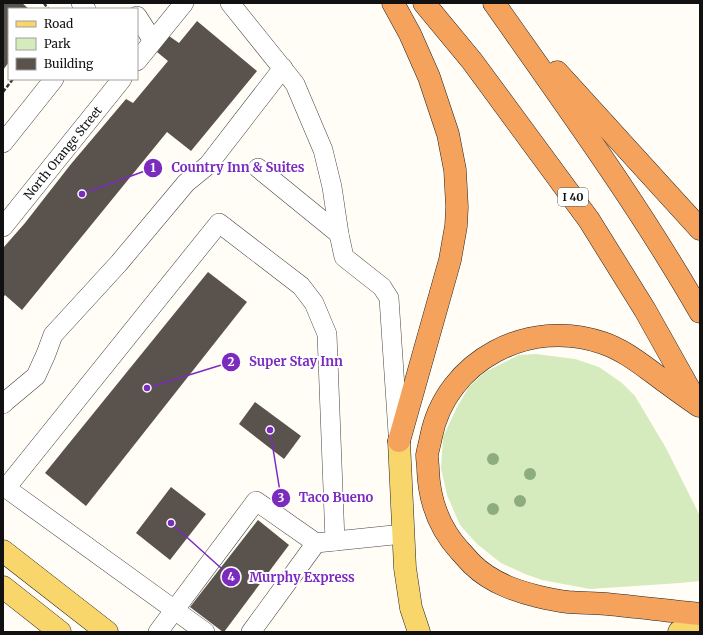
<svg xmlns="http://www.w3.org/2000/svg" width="703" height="635" font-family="Merriweather,serif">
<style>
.green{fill:#d5ebbd}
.building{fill:#5a524d}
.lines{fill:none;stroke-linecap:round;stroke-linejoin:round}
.minor-casing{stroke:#444;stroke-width:20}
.major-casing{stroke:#222;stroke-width:23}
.highway-casing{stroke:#222;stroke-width:23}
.path{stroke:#333;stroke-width:2.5;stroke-dasharray:4 2;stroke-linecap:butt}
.minor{stroke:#fff;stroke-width:19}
.major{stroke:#f9d66b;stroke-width:22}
.highway{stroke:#f5a25d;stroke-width:22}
.tree{fill:#8dad7f}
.labels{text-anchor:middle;stroke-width:4;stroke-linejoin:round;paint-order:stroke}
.shield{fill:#fff;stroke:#585858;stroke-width:1}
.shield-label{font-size:11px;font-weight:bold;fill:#111}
.street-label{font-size:12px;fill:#111;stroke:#fff}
.leader{fill:none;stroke:#7b2cbf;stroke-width:1.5}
.callout-dot{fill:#7b2cbf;stroke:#fff;stroke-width:1.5}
.mark-label{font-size:12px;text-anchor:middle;font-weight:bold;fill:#fff}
.callout-label{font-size:13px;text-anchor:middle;font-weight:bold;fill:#7b2cbf;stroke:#fff;stroke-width:4;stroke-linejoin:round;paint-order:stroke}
</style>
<rect width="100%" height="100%" fill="#fffdf5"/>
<!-- green -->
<path class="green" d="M536,354L575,359L599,367L622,383L635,396L666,448L700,516V581L680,583L590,589L542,580L525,574L501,563L477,544L460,525L447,495L441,468L443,437L457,407L469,387L485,372L519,355Z"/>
<!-- building -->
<g class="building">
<path d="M3,3H22L29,9H9V62L3,70Z"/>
<path d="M197,21L257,71L191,151L167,132L22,310L5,295L3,298V248L25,223L71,164L126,99L133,103L168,61L157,52L169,36L179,43Z"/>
<path d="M208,272L247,302L86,506L45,473Z"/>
<path d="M255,402L301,436L284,459L239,424Z"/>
<path d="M171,487L206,514L170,560L136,533Z"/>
<path d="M258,520L289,545L224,632H223L190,607Z"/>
</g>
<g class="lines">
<!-- minor casing -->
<g class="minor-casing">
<g id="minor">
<path d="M81,3L86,9"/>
<path d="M230,3L295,84L323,150L332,187L339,234L344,257L382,287L389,298L398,433"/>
<path d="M137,16L153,41"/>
<path d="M137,61L184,3"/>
<path d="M3,143L54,79"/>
<path d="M258,168L339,234"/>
<path d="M3,227L122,79"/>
<path d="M3,404L6,401L36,376L46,354L53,335L119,263L186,183L208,165L283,68"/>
<path d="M158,632L256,501L316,543"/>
<path d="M205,632L6,488L219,223L301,286L314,303L327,334L335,541"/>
<path d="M251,632L316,543L403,534"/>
</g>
</g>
<!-- major casing -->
<g class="major-casing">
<g id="major">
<path d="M399,441L405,568L411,608L419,632"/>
<path d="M3,551L107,632"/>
<path d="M3,587L60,632"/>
<path d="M679,632L700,627"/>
</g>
</g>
<!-- highway casing -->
<g class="highway-casing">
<g id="highway">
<path d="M393,3L410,34L429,77L448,134L455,170L457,207L456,226L450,260L399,441"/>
<path d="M424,3L472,61L589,220L645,310L696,401"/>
<path d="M494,3C565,104 638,204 700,312"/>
<path d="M557,72L700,229"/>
<path d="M699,406C683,395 668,384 652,372C637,361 621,349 603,343C530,317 446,360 431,437C430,443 428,449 427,455C427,460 428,464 428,469C429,500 439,528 460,551C464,555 468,560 472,564C482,574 496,582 508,587C525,594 550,600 568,602C581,603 594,603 607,604C638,607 669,611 700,614"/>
</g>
</g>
<!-- path -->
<g class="path">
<path d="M44,3L48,9"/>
<path d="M3,92L13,79"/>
</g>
<!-- minor -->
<use href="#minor" class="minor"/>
<!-- major -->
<use href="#major" class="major"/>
<!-- highway -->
<use href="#highway" class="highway"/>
</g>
<!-- trees -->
<g class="tree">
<circle cx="493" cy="459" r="6"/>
<circle cx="530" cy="474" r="6"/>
<circle cx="520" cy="501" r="6"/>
<circle cx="493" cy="509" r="6"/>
</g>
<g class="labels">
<!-- shield labels -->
<rect class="shield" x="558" y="188" width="30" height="18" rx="3"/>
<g class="shield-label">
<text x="573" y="201">I 40</text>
</g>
<!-- street labels -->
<g class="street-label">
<text transform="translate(63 153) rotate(-51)" y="4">North Orange Street</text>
</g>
</g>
<!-- callouts -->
<path class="leader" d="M82 194L153 168M147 388L231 362M270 430L281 498M171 523L231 577"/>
<g class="callout-dot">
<circle cx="82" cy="194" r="4"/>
<circle cx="147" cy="388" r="4"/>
<circle cx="270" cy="430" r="4"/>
<circle cx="171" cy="523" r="4"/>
<circle cx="153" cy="168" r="10"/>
<circle cx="231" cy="362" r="10"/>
<circle cx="281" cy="498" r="10"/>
<circle cx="231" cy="577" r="10"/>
</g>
<g class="mark-label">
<text x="153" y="172">1</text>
<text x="231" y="366">2</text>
<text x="281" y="502">3</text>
<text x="231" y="581">4</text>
</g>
<g class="callout-label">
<text x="238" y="172">Country Inn &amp; Suites</text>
<text x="296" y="366">Super Stay Inn</text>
<text x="336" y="502">Taco Bueno</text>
<text x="302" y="582">Murphy Express</text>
</g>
<!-- border -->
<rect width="703" height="635" fill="none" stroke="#111111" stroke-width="8"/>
<!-- legend -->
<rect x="8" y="8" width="130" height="72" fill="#ffffff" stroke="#a0a0a0"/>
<rect x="16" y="21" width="20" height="6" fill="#f9d66b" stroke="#a0a0a0"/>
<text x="44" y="28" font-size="12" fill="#111111">Road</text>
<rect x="16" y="38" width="20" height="12" fill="#d5ebbd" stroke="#a0a0a0"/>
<text x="44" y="48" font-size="12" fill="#111111">Park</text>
<rect x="16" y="58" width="20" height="12" fill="#5a524d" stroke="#a0a0a0"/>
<text x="44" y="68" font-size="12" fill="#111111">Building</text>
</svg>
